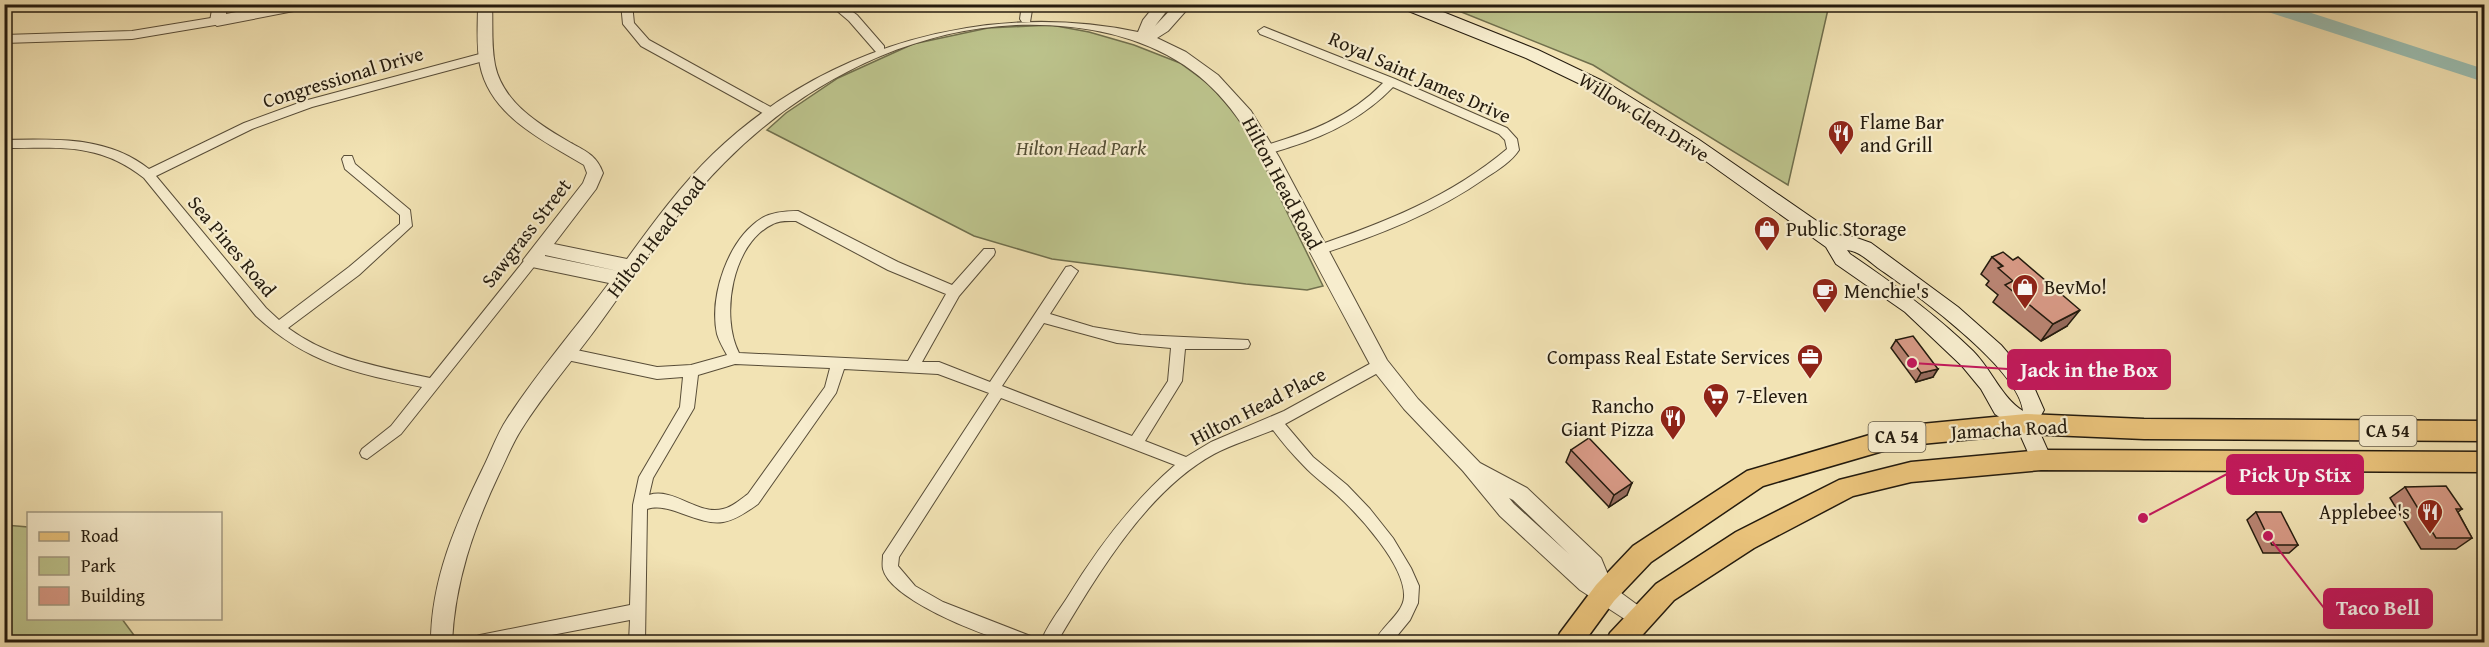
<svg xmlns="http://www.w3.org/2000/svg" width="2489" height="647" font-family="'Gentium Book Plus',serif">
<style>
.green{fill:#bcc38c;stroke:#706f4d;stroke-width:1.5}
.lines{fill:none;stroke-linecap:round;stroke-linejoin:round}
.river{fill:#9bbeb2;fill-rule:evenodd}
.minor-casing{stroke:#584d38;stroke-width:2}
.tertiary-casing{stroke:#584d38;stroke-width:2}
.secondary-casing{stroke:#241b0e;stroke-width:2}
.primary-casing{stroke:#241b0e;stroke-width:3}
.minor{fill:#f7edce;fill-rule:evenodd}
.tertiary{fill:#f7edce;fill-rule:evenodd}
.secondary{fill:#f7edce;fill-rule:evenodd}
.primary{fill:#e9c27a;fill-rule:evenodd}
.wall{fill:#b98472;stroke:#241b0e;stroke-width:1.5}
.shaded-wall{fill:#966b5d;stroke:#241b0e;stroke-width:1.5}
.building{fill:#d79985;stroke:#241b0e;stroke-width:1.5}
.labels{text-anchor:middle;stroke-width:4.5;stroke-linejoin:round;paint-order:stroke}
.shield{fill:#f7edce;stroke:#635a48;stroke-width:1.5}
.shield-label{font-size:18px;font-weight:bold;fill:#241b0e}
.street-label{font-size:20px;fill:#241b0e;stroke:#f7edce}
.poi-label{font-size:20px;fill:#241b0e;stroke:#f7edce;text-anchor:start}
.park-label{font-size:20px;font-style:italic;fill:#524d34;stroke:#f7edce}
.leader{fill:none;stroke:#c2185b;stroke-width:2}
.callout-dot{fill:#c2185b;stroke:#f7edce;stroke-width:2}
.callout{fill:#c2185b;stroke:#c2185b;stroke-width:2}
.callout-label{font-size:21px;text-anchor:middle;font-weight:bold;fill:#fff}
</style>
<rect width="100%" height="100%" fill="#f2e3b4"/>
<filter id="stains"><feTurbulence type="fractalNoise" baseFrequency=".00333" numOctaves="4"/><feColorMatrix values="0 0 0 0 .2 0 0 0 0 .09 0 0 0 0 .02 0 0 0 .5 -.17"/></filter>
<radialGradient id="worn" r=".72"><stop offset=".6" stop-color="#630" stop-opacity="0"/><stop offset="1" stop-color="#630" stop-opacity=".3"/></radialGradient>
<!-- green -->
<g class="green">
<path d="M1444,5H1829L1788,185L1593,65Z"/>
<path d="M1051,25L1089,32L1134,45L1180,63L1210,85L1244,124L1323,286L1307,290L1246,284L1052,259L974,236L767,130L786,113L838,78L913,44L988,28Z"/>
<path d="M5,525L28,527V618L122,619L139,642H5Z"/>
</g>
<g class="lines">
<!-- river -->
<path class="river" d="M2254,4H2284L2484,69V82L2256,8Z"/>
<!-- minor casing -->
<g class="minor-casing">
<g id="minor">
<path d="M621,4H632L634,23L649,40L776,110L778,113L776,116H768L641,46L623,24Z"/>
<path d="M829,4H842L857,15L884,46V52H876L849,21Z"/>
<path d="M1022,4H1033L1030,22H1022L1020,19Z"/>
<path d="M217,17L223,21L221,24L132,39L4,43V35L132,31Z"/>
<path d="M1264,27L1395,79L1507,128L1517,139L1519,150C1512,161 1498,170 1487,177C1436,213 1377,236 1318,255L1313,253L1312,250L1313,247C1384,223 1450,197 1507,149L1505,140L1499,134L1393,87C1364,117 1329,135 1290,147C1281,150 1271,154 1263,152L1261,149L1263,146C1308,133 1349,118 1383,83L1260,34L1258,31Z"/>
<path d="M487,52L493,56L491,59L312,107L252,129L156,176L266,308L279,320L349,267L400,224V215L345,169L342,159L344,156H352L355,164L410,210L412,226L359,275L288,328C330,359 380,367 430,378L527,257H537L539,260L537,263L401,434L367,459L362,457L360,453L362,449L391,426L422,387C355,373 308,364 256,316L144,178C99,142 59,148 4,148V140C56,139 107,136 149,169L244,123L304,101Z"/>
<path d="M798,211L898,262L952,285L984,249H994L995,252L994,255L959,296L922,362H939L990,382L1066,267L1071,266L1078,271L1050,314L1093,327L1141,335L1248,340L1250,344L1248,348L1243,349H1185L1182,381L1145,441L1186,457L1211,442L1284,411L1375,361H1385L1387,365L1385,369L1285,424L1313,457L1347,485L1370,509L1393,538L1411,568L1419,586L1418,603L1410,620L1392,642H1375C1381,626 1403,614 1404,597C1406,566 1359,515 1337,495C1326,485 1313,476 1303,465C1292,454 1282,442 1273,430C1254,438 1233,444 1214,454C1146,491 1096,577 1057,642H1041C1046,627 1058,612 1067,598C1097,549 1131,503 1175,465L1001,398L899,557L898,566L915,586L943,602L1033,637L1035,642C1027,643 1016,644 1008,642C979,634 890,599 883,569C882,565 883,559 883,555L989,393L938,374L844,369L836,393L758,504C722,530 715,525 675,511C665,508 657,506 647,509L645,642H629L630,620L515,642H472L474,637L480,635L630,605L633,505L639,477L680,407L683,377L657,379L567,360L562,358L560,354L562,350L567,348L657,367L691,365L727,355C723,348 719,341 717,334C709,296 728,239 762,218C772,212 786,211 798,211ZM796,221L888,270L946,294L908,361L739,353C720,316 732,243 773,224C780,220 789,221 796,221ZM1044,323L1117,343L1171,348L1168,381L1132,436L1002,386ZM735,364L830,368L825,387L748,494C740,500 732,507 723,509C698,516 674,487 649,495L653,478L694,408L698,375Z"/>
</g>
</g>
<!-- tertiary casing -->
<g class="tertiary-casing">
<g id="tertiary">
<path d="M213,4H227L226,14L277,4H311L304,9L217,26L210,21Z"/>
<path d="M478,4H492C493,25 491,45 495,65C503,103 540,125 571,143C586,151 597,156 603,173L596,189L554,244L627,259C653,223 681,185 713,154C825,46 986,0 1138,32L1143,20L1156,4H1172L1155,26L1176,4H1192L1168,31L1157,38L1186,52L1218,75L1251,111L1279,157L1387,360L1418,399L1480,463L1527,488L1601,558L1613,587L1647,612L1651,619L1647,626L1640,629L1580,590L1500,516L1463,471L1404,409L1373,370L1358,342C1337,303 1316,264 1295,224C1266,165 1241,103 1184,65C1135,33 1074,23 1016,25C905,30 801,85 724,163C676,211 639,269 600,323C574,359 544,393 521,430C512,444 506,460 499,474C473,529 455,582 452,642H431C431,580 456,523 483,468C491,452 497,434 507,419C538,371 576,328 609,283L532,267L526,265L523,260L583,183L587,173L584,165C544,141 490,116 480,65C476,45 478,25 478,4ZM545,255L618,271L545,256ZM1509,498L1513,500L1569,554L1514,504Z"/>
</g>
</g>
<!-- secondary casing -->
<g class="secondary-casing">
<path id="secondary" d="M1399,4H1423L1538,50L1611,85L1698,139L1837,235L1854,237L1871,243L1958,307L2001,345L2019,366L2033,385L2044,410L2036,424L2052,460L2048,466L2041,469L2034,466L2018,430L1995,414L1981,389L1962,366L1905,312L1836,264L1826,247L1686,147L1599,93L1526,58L1401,8ZM1847,250C1859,251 1869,261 1878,268C1913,292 2019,368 2023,411C2001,397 1992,370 1973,351C1935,314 1894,284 1850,254Z"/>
</g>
<!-- primary casing -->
<g class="primary-casing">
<g id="primary">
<path d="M2026,414L2144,419L2484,421V441L2144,439L2026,434L1900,446L1763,486L1651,562L1614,601L1584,642H1556L1560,633L1596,585L1633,546L1747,471L1900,426Z"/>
<path d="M2041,450L2484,452V472L2041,470L1911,482L1853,496L1754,548L1674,600L1636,642H1606L1610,633L1656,584L1736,532L1839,480L1911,462Z"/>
</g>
</g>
<!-- minor -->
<use href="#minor" class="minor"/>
<!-- tertiary -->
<use href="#tertiary" class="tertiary"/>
<!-- secondary -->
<use href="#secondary" class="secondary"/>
<!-- primary -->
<use href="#primary" class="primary"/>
</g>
<!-- wall -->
<g class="wall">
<path d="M1992,257L2067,326L2041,341L1993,302L1998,295L1986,285L1989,281L1981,274Z"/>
<path d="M1896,340L1933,377L1916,382L1891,348Z"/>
<path d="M1571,450L1627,495L1609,507L1566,462Z"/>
<path d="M2405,487L2462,509L2458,512L2472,538L2456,549H2421L2390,498Z"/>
<path d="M2256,512L2298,545L2289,553H2263L2247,520Z"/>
</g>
<!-- shaded-wall -->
<g class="shaded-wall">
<path d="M2080,310L2067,326L2041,341L2053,324Z"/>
<path d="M1938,369L1933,377L1916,382L1921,373Z"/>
<path d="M1632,483L1627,495L1609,507L1614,495Z"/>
</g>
<!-- building -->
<g class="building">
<path d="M2003,252L2013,260L2018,257L2080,310L2053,324L2005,285L2013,281L1998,268L2003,266L1992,257Z"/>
<path d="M1913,336L1938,369L1921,373L1896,340Z"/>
<path d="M1589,438L1632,483L1614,495L1571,450Z"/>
<path d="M2446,486L2462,509H2456L2472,538H2436L2405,487Z"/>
<path d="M2256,512H2281L2298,545H2272Z"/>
</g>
<!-- icons -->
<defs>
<g id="restaurant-pin" transform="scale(1.35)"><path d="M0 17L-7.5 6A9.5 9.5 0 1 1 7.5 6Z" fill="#8f2418" stroke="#f7edce"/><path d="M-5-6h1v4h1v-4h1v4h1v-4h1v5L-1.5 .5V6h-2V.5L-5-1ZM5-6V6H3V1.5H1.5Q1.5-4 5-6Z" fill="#fff"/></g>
<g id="shop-pin" transform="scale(1.35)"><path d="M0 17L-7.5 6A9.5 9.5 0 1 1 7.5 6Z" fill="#8f2418" stroke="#f7edce"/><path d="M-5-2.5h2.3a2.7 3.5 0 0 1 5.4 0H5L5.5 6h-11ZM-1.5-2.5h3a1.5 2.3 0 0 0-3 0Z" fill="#fff"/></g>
<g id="cafe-pin" transform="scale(1.35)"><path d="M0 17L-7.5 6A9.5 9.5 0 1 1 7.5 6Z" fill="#8f2418" stroke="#f7edce"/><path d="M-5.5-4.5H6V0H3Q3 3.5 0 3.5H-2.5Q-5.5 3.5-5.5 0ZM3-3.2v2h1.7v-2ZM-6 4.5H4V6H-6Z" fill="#fff"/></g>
<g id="office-pin" transform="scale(1.35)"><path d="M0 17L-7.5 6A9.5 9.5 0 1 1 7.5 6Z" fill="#8f2418" stroke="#f7edce"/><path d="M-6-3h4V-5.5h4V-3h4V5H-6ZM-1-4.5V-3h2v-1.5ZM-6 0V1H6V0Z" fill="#fff"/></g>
<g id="supermarket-pin" transform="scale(1.35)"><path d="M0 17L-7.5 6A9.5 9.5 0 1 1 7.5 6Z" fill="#8f2418" stroke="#f7edce"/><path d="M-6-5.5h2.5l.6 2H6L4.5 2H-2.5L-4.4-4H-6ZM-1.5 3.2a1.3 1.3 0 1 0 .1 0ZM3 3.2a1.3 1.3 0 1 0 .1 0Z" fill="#fff"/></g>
</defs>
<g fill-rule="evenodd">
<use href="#restaurant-pin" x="1841" y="133"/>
<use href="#shop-pin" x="1767" y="229"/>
<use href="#shop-pin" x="2025" y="287"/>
<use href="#cafe-pin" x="1825" y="291"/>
<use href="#office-pin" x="1810" y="357"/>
<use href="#supermarket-pin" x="1716" y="396"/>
<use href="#restaurant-pin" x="1673" y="418"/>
<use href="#restaurant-pin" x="2430" y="512"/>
</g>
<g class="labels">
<!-- shield labels -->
<g class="shield">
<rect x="2359.5" y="416" width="57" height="30" rx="4.5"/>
<rect x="1868.5" y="422" width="57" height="30" rx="4.5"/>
</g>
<g class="shield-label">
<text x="2388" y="437">CA 54</text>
<text x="1897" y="443">CA 54</text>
</g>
<!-- street labels -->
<g class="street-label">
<text transform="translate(343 77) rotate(-17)" y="7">Congressional Drive</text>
<text transform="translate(1420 77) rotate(24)" y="7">Royal Saint James Drive</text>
<text transform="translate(1644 117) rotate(32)" y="7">Willow Glen Drive</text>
<text transform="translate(1282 183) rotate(62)" y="7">Hilton Head Road</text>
<text transform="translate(526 233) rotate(-52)" y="7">Sawgrass Street</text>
<text transform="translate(656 237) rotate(-52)" y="7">Hilton Head Road</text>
<text transform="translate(232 246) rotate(50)" y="7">Sea Pines Road</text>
<text transform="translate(1258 406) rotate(-27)" y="7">Hilton Head Place</text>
<text transform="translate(2009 429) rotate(-3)" y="7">Jamacha Road</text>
</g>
<!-- poi labels -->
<g class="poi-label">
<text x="1860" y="129">Flame Bar<tspan x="1860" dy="23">and Grill</tspan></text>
<text x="1786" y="236">Public Storage</text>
<text x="2044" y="294">BevMo!</text>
<text x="1844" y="298">Menchie's</text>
<text x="1790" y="364" text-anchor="end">Compass Real Estate Services</text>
<text x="1736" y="403">7-Eleven</text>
<text x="1654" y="413" text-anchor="end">Rancho<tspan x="1654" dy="23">Giant Pizza</tspan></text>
<text x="2410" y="519" text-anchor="end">Applebee's</text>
</g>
<!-- park labels -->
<g class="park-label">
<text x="1081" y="155">Hilton Head Park</text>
</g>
</g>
<!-- callouts -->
<path class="leader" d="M1912 363L2008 369M2143 518L2227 474M2268 536L2324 608"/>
<g class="callout-dot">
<circle cx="1912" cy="363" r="6"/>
<circle cx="2143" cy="518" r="6"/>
<circle cx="2268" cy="536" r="6"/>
</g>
<g class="callout">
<rect x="2008" y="350" width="162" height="39" rx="6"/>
<rect x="2227" y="455" width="136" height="39" rx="6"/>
<rect x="2324" y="589" width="108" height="39" rx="6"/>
</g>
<g class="callout-label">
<text x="2089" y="377">Jack in the Box</text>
<text x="2295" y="482">Pick Up Stix</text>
<text x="2378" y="615">Taco Bell</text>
</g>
<!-- margin -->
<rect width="2489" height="647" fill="none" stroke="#f2e3b4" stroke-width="24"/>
<rect x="6" y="6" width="2477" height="635" fill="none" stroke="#241b0e" stroke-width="3"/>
<rect x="12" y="12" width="2465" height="623" fill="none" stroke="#241b0e" stroke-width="1.5"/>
<!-- legend -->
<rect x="27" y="512" width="195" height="108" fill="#f7edce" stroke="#a39981" stroke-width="1.5"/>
<rect x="39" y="532" width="30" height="9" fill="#e9c27a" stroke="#a39981" stroke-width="1.5"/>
<text x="81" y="542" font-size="18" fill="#241b0e">Road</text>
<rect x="39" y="557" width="30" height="18" fill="#bcc38c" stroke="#a39981" stroke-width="1.5"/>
<text x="81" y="572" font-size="18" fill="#241b0e">Park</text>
<rect x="39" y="587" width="30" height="18" fill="#d79985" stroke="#a39981" stroke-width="1.5"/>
<text x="81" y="602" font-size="18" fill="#241b0e">Building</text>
<rect width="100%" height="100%" filter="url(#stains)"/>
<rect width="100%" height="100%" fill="url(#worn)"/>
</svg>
